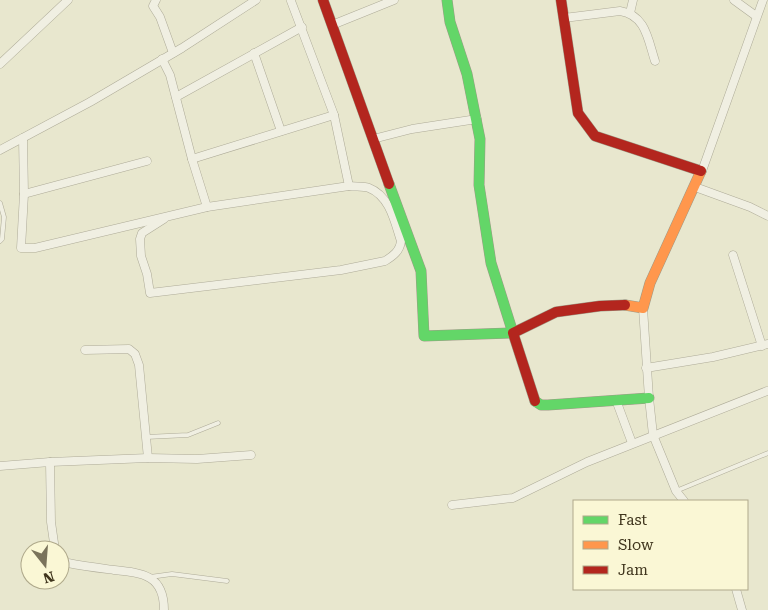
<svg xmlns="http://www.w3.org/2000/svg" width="768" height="610" font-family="'Roboto Serif',serif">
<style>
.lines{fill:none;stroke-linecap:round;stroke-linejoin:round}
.lane-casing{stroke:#aeab98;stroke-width:5}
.street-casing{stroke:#aeab98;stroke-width:9}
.fast-casing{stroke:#9e9a87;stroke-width:11}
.slow-casing{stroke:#9e9a87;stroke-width:11}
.jam-casing{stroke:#9e9a87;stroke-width:11}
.lane{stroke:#f0efe2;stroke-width:4}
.street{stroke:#f0efe2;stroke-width:8}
.fast{stroke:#63d668;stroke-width:10}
.slow{stroke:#ff974d;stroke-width:10}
.jam{stroke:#b3261e;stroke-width:10}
</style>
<rect width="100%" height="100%" fill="#e8e7ce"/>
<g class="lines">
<!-- lane casing -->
<g class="lane-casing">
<g id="lane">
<path d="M0,203L4,217L2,239L0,241"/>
<path d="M146,437L188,435L218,423"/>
<path d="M676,491L768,453"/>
<path d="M150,577L172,574L227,581"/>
</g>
</g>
<!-- street casing -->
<g class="street-casing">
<g id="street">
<path d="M156,0L153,6L160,17L173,53"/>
<path d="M734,0L756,16"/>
<path d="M630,13L633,0"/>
<path d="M564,18L620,11C646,15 648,40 655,61"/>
<path d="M332,25L394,0"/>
<path d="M254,53L281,131"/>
<path d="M162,59L170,75L192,159L207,207"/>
<path d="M0,64L68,0"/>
<path d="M176,97L302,27"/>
<path d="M23,138L24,194L21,248H35L207,207L349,186L334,115L291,1"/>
<path d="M373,139L412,129L477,119"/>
<path d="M0,150L90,102L182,48L256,0"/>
<path d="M192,159L334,115"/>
<path d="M702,171L763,0"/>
<path d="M695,187L750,207L768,216"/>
<path d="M24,194L147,161"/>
<path d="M164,219L142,233L140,239L141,256L147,274L150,293L341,270L385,261C393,256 400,251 401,241C395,223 390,196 369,188C364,186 355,187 349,186"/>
<path d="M733,255L762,346"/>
<path d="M643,308L649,398L653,435L676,491L684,501"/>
<path d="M85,350L129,349L135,354L139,365L148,458"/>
<path d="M646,368L713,357L768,344"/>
<path d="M616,400L632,443"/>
<path d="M50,462L148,458L197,459L251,455"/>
<path d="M0,466L50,462L51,522L55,550"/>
<path d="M452,505L513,498L587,462L767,391"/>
<path d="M60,558L68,563C83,566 99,568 114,570C143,573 164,575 164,610"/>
<path d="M736,589L742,610"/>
</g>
</g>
<!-- fast casing -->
<g class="fast-casing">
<g id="fast">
<path d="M389,184L421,271L424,336L513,333L491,263L479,185L480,139L467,74L450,22L447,0"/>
<path d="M535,401L541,405H548L649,398"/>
</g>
</g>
<!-- slow casing -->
<g class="slow-casing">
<path id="slow" d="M625,305L643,308L650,283L701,171"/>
</g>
<!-- jam casing -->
<g class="jam-casing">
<g id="jam">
<path d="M323,0L389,184"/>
<path d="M561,0L578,113L595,136L701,171"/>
<path d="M535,401L513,333L556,312L600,306L625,305"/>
</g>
</g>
<!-- lane -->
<use href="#lane" class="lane"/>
<!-- street -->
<use href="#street" class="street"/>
<!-- fast -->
<use href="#fast" class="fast"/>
<!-- slow -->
<use href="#slow" class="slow"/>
<!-- jam -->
<use href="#jam" class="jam"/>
</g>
<!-- legend -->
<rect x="573" y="500" width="175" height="90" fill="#faf7d5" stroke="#afa98b"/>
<rect x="583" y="516" width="25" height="8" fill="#63d668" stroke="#afa98b"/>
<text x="618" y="525" font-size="15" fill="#3f351d">Fast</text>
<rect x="583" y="541" width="25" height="8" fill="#ff974d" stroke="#afa98b"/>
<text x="618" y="550" font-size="15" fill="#3f351d">Slow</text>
<rect x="583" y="566" width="25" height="8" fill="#b3261e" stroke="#afa98b"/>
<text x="618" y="575" font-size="15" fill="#3f351d">Jam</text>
<!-- north arrow -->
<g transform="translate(45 565) rotate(163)"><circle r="24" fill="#faf7d5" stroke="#afa98b"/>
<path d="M0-4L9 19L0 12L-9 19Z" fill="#7a735b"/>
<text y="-8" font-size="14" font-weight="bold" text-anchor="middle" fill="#3f351d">N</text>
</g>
</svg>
